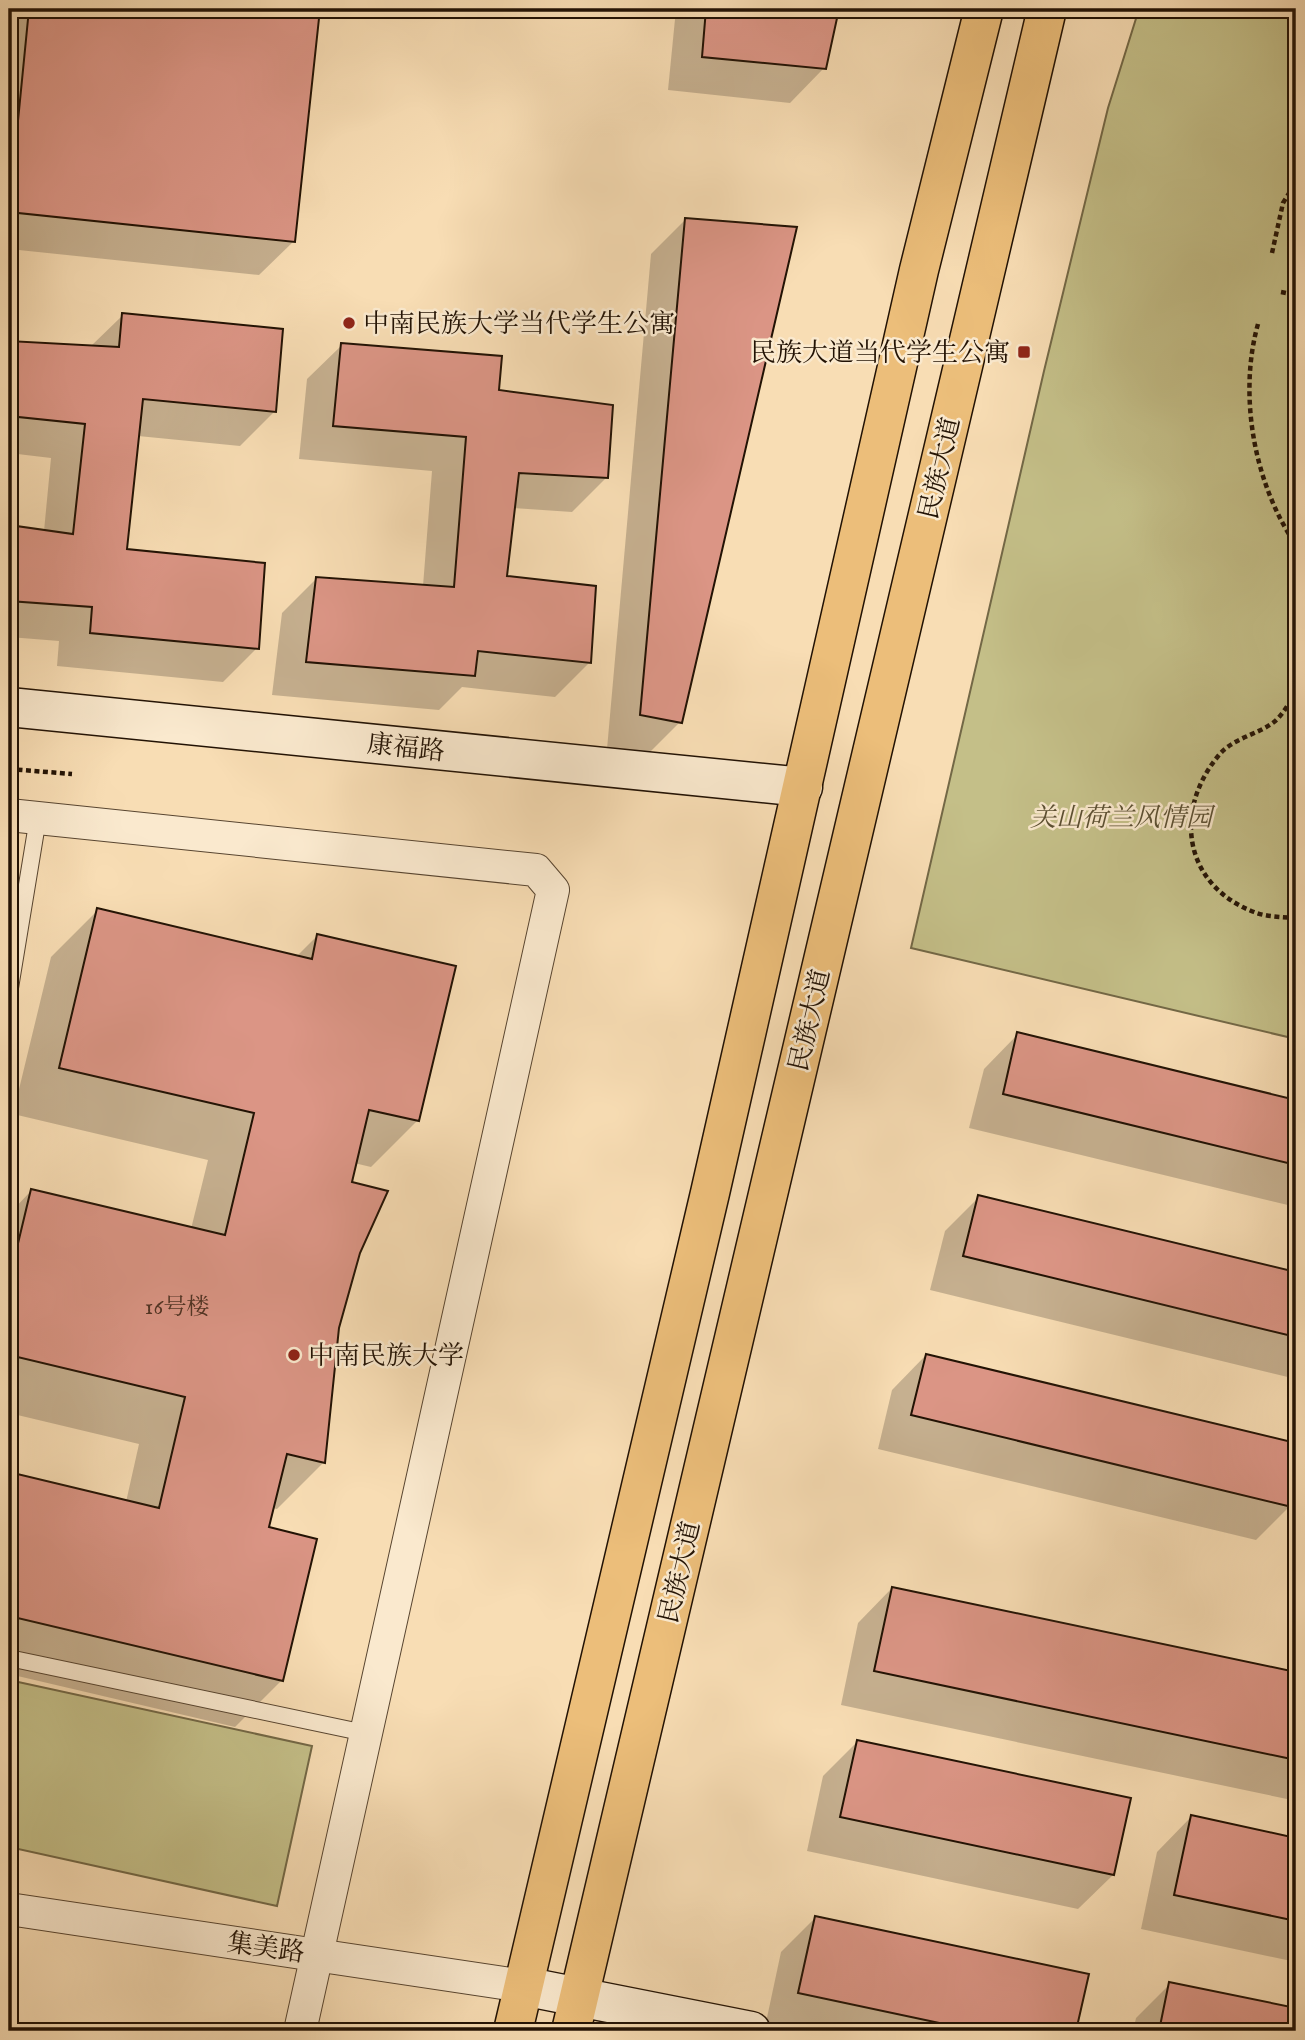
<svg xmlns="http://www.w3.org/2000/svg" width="1305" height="2040" font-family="'IM FELL English','Noto Serif SC',serif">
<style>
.green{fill:#c4bf88;stroke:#736846;stroke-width:2}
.shadow{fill:#0003}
.building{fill:#db9585;stroke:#221204;stroke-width:2}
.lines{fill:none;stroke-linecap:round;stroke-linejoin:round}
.lane-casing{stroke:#584530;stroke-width:18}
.street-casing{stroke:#584530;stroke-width:34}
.secondary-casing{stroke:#221204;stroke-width:41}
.primary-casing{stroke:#221204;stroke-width:41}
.path{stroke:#221204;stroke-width:4.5;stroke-dasharray:5 3.5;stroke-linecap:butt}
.lane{stroke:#fae9ce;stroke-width:16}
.street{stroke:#fae9ce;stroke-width:32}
.secondary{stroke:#fae9ce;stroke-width:38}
.primary{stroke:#ecbe7a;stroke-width:38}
.poi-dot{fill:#8f2418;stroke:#fae9ce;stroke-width:2.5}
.labels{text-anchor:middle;stroke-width:5;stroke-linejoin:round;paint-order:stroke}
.number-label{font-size:23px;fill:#503324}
.poi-label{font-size:26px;fill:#221204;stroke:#fae9ce;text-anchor:start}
.street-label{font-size:26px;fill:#221204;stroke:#fae9ce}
.park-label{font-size:26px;font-style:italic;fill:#5b4f32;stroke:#fae9ce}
</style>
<rect width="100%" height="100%" fill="#f8ddb4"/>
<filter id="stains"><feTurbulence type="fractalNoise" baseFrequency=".00286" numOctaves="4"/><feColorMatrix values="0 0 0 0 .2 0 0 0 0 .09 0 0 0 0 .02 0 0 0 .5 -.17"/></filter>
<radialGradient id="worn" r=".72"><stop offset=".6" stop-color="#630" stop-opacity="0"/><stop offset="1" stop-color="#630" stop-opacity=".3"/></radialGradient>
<!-- green -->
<g class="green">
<path d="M1139,9H1296V1039L911,948L1044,371L1108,108Z"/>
<path d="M9,1680L312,1746L277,1906L9,1847Z"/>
</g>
<!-- shadow -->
<g class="shadow">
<path d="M9,9H318L294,241L259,275L9,249Z"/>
<path d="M676,9H838L824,68L790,103L668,90Z"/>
<path d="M685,220L680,722L646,756L607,749L651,254Z"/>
<path d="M123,315L275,411L240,446L138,436L125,550L257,648L223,682L57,666L59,641L9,637V526L44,531L51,458L9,453V343L90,347Z"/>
<path d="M342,345L497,392L606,478L572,512L513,508L505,578L589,663L555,697L462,687L439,710L272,695L282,613L316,579L423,586L432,471L299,459L307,379Z"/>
<path d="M98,910L296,957L318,935L418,1120L371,1167L354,1163L349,1184L359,1253L338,1328L324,1462L277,1509L272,1508L267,1528L282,1680L235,1727L9,1674V1474L126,1502L139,1444L9,1413V1214L31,1191L191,1229L208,1160L13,1114L51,957Z"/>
<path d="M1018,1034L1296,1102V1207L969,1128L984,1069Z"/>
<path d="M979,1197L1296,1273V1379L930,1290L945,1231Z"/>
<path d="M926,1355L1296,1445V1482L1290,1506L1256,1540L878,1449L892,1390Z"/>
<path d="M1296,1516V1555L1287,1553Z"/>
<path d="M892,1588L1296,1674V1790L1287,1799L841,1705L858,1623Z"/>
<path d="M858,1741L1113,1875L1078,1909L807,1851L823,1776Z"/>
<path d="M1191,1817L1296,1839V1962L1141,1929L1157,1852Z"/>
<path d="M816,1917L1087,1975L1075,2031H784L765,2027L781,1952Z"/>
<path d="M1170,1984L1296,2010V2031H1133L1136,2018Z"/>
</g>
<!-- building -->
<g class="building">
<path d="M29,9H320L295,242L9,212Z"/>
<path d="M706,9H839L826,69L702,57Z"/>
<path d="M685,218L797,227L682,723L640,715Z"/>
<path d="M122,313L283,329L276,412L143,399L127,549L265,563L259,649L90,633L92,607L9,601V525L73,534L85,424L9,416V341L119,347Z"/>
<path d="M341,343L502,356L499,390L613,405L608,478L519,473L507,576L596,586L591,663L478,651L475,676L306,662L316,577L454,587L466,437L333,426Z"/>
<path d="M97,908L312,959L317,934L456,966L419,1121L369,1110L352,1182L388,1191L360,1253L339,1328L325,1463L287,1454L269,1527L317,1539L283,1681L9,1616V1472L159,1508L185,1397L9,1355V1281L31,1189L225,1235L254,1113L59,1068Z"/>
<path d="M1017,1032L1296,1100V1165L1003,1094Z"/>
<path d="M978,1195L1296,1272V1337L963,1256Z"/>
<path d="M926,1354L1296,1443V1489L1292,1507L911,1415Z"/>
<path d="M892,1587L1296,1672V1760L874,1671Z"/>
<path d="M857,1740L1131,1798L1114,1875L840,1817Z"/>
<path d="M1191,1815L1296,1838V1921L1174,1895Z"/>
<path d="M815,1916L1089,1974L1076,2031H977L798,1993Z"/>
<path d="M1169,1982L1296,2008V2031H1159Z"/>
</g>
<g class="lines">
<!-- lane casing -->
<g class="lane-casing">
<g id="lane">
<path d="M9,994L38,818"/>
<path d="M9,1658L365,1733"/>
</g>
</g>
<!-- street casing -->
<g class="street-casing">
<g id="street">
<path d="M9,815L536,870L553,890L300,2031"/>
<path d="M9,1909L523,1986"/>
</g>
</g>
<!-- secondary casing -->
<g class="secondary-casing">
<g id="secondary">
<path d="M9,707L803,787"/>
<path d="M523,1986L751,2031"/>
</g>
</g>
<!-- primary casing -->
<g class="primary-casing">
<g id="primary">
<path d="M513,2031L710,1193L919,270L984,9"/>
<path d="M571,2031L1047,9"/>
</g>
</g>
<!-- path -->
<g class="path">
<path d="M1272,253L1283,203L1296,182"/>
<path d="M1281,292L1296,295"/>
<path d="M1258,324C1238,395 1254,484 1296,545"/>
<path d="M1296,692C1290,701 1283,715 1274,722C1257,735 1233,738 1219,755C1173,810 1183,885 1254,912C1266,917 1283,917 1296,918"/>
<path d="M9,769L72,774"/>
</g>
<!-- lane -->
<use href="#lane" class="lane"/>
<!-- street -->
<use href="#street" class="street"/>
<!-- secondary -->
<use href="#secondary" class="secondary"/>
<!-- primary -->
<use href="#primary" class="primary"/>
</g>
<!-- markers -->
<g class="poi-dot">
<circle cx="349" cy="323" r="7"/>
<rect x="1017" y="345" width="14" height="14" rx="3.5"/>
<circle cx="294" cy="1355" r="7"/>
</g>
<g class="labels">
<!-- number labels -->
<g class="number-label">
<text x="177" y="1314">16号楼</text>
</g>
<!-- poi labels -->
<g class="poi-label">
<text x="363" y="332">中南民族大学当代学生公寓</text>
<text x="1010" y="361" text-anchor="end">民族大道当代学生公寓</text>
<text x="308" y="1364">中南民族大学</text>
</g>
<!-- street labels -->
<g class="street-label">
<text transform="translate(939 468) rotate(-77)" y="9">民族大道</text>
<text transform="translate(406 747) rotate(6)" y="9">康福路</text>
<text transform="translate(809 1020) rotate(-77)" y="9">民族大道</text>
<text transform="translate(679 1572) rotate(-77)" y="9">民族大道</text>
<text transform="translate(266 1947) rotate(8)" y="9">集美路</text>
</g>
<!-- park labels -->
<g class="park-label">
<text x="1121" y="826">关山荷兰风情园</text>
</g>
</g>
<!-- margin -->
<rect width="1305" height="2040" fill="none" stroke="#f8ddb4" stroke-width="35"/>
<rect x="10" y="10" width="1284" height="2019" fill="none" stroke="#221204" stroke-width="3.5"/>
<rect x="18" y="18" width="1270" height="2005" fill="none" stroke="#221204" stroke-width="2"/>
<rect width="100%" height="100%" filter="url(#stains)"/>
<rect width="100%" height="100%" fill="url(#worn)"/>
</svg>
